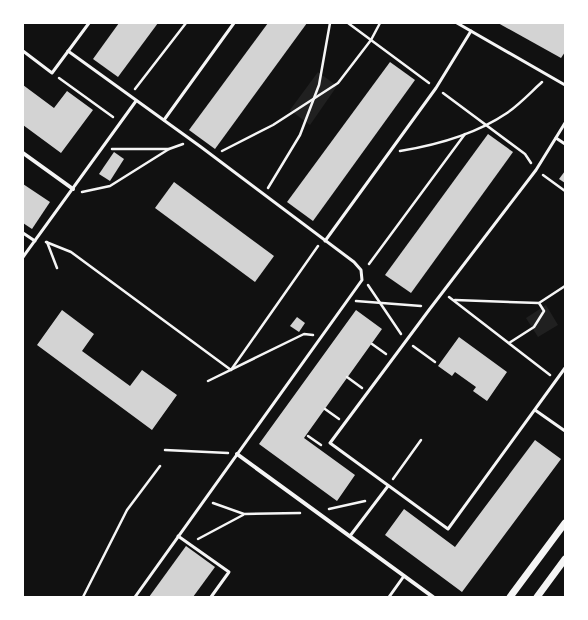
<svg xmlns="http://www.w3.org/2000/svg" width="588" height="620" font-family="Manrope,sans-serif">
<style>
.green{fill:#202020}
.building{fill:#d3d3d3}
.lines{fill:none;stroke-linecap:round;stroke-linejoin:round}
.path{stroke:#f5f5f5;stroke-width:2.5}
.service{stroke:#f5f5f5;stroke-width:3}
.minor{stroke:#f5f5f5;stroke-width:4}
.tertiary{stroke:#f5f5f5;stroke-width:7}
</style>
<rect width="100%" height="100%" fill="#111"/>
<!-- green -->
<g class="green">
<path d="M318,72L337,86L310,125L290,110Z"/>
<path d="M546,305L558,325L538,337L526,318Z"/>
</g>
<!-- building -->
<g class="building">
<path d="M119,23H158L118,77L93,59Z"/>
<path d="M268,23H307L215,149L189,130Z"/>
<path d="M498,23H565V52L561,58Z"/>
<path d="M390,62L415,80L313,221L287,202Z"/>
<path d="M23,85L54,108L67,91L93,110L61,153L23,125Z"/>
<path d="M488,134L513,152L411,293L385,275Z"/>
<path d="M114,152L124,159L110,181L99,174Z"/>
<path d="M565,171V183L559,179Z"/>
<path d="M174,182L274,256L255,282L155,208Z"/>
<path d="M23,184L50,202L32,229L23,223Z"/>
<path d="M62,310L94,334L82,351L130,386L142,370L177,395L152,430L37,345Z"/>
<path d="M356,310L382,329L304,438L355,475L337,501L259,444Z"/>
<path d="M297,317L305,323L299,332L290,326Z"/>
<path d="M459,337L507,372L487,401L473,391L476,387L455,372L452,376L438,366Z"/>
<path d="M535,440L561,459L462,592L385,535L404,509L455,547Z"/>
<path d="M186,546L215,567L193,597H149Z"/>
</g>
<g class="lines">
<!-- path -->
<g class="path">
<path d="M348,23L429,83"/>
<path d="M59,78L113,117"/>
<path d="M135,89L186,23"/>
<path d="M443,93L525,154L531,163"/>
<path d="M112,149H169"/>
<path d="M222,151L273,125L338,83L371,40L380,23"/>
<path d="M400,151C437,145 476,134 507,113C520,104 531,92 542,82"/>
<path d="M543,175L565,191"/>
<path d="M268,188L300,135L319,85L330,23"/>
<path d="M82,192L110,186L169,149L183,144"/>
<path d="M46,242L71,252L231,370L318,246"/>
<path d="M47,242L57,268"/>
<path d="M369,264L465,134"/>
<path d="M368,285L401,334"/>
<path d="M449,297L550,375"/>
<path d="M455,300L539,303L565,286"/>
<path d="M356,301L421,306"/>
<path d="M509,343L534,327L544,311L539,303"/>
<path d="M372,344L386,354"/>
<path d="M413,346L435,362"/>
<path d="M347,377L362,388"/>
<path d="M208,381L304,334L313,335"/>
<path d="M325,409L339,419"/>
<path d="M308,436L321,445"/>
<path d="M165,450L228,453"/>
<path d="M393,479L421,440"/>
<path d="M213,503L244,514L300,513"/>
<path d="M329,509L365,501"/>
<path d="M198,539L243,515"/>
<path d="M83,597L127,510L160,466"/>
</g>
<!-- service -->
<g class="service">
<path d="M457,23L565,85"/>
<path d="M23,51L52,73L89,23"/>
<path d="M68,51L201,147L354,262L361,270L362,280L135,597"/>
<path d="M164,120L234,23"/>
<path d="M565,123L536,170L429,310L330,443L448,529L565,368"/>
<path d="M556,138L565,144"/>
<path d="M23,233L35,241"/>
<path d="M325,241L436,88L471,31"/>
<path d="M23,257L136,101"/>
<path d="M535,410L565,431"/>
<path d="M178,536L229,572L211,597"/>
<path d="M350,536L388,486"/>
<path d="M389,597L404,576"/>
</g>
<!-- minor -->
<g class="minor">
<path d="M23,153L73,189"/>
<path d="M237,454L433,597"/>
</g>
<!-- tertiary -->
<g class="tertiary">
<path d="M510,597L565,523"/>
<path d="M537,597L565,559"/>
</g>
</g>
<!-- border -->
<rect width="588" height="620" fill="none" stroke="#ffffff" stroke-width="48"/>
</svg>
